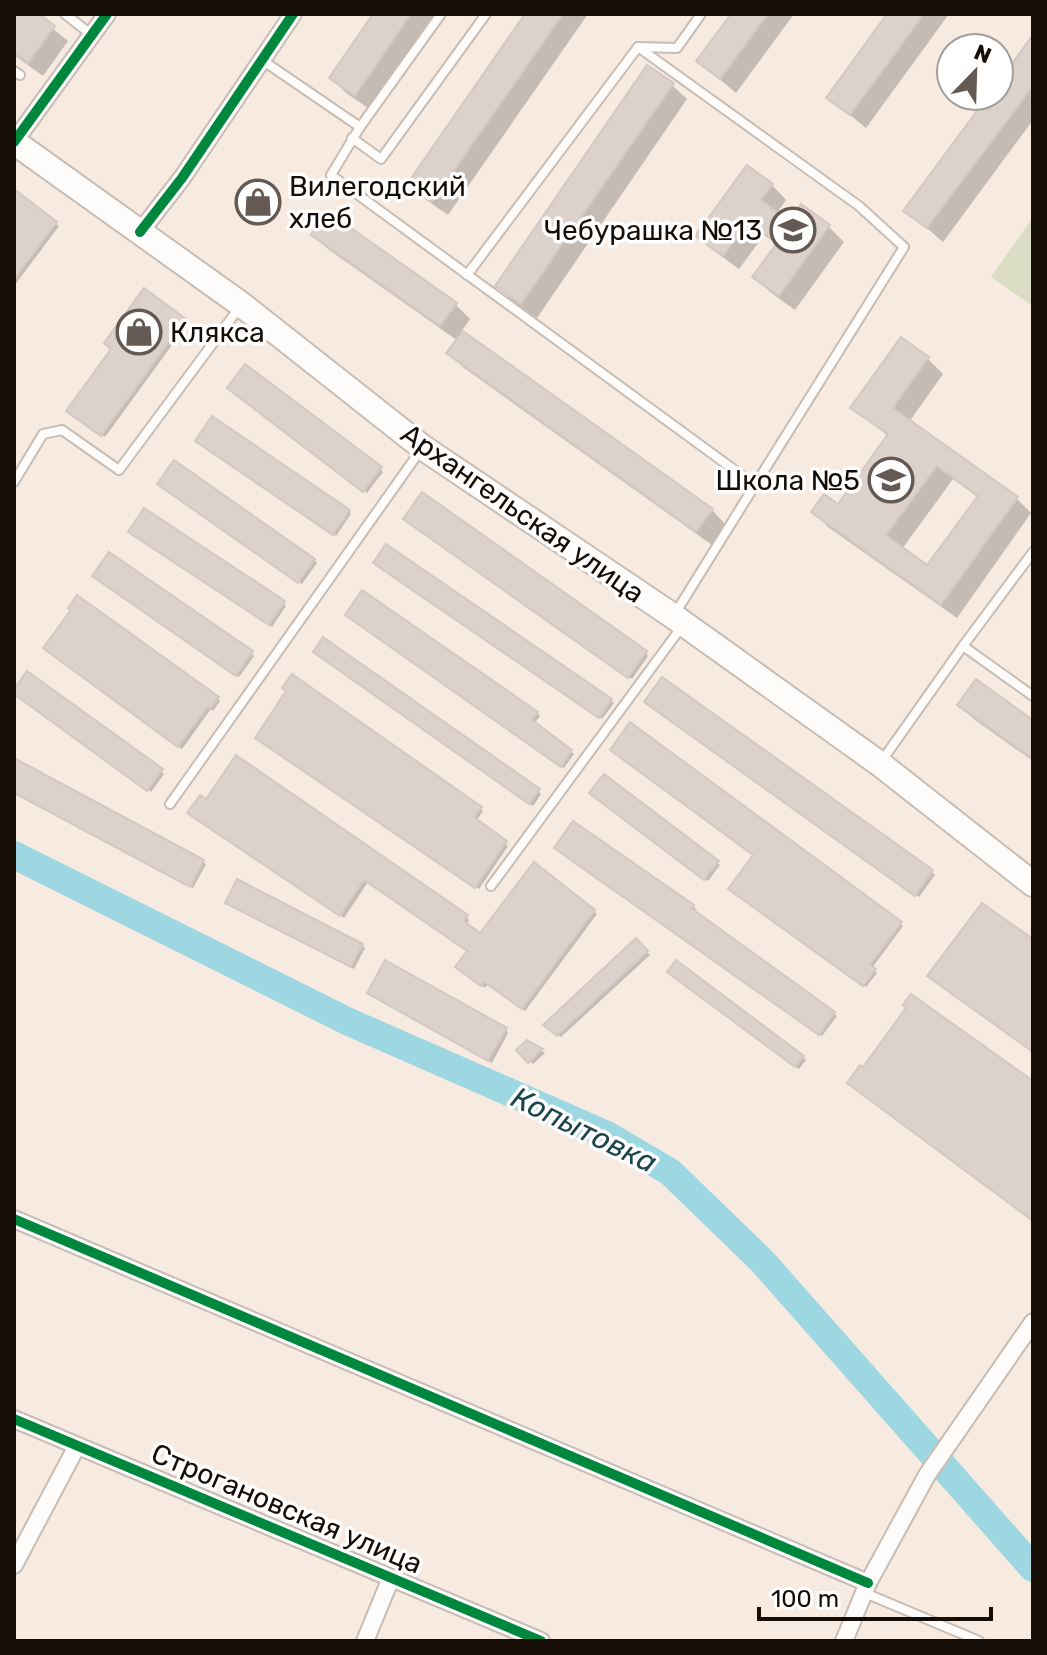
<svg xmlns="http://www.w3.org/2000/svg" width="1047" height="1655" font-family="Rubik,sans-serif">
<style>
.green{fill:#dbdec4}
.shadow{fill:#0003;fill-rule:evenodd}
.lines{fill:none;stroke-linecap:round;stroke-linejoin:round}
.river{stroke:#9dd8e2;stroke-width:28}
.building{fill:#dcd1cb;stroke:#d3c8c2;stroke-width:2;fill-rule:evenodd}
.lane-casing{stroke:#c7bdb5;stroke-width:12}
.street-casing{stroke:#c7bdb5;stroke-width:20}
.primary-casing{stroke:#c7bdb5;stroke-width:28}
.lane{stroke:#fefcfa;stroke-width:8}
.street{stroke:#fefcfa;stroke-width:16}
.primary{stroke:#fefcfa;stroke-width:24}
.cycleway-casing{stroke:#fff;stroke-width:15}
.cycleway{stroke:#00873e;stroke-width:10}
.labels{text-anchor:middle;stroke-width:7;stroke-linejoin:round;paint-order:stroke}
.poi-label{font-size:28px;fill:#160d07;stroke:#fff;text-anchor:start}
.street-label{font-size:28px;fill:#160d07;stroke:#fff}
.water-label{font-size:30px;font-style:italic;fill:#1c454d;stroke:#fff}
</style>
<rect width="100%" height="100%" fill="#f6eae1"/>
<!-- green -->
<path class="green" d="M1033,217V306L991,277Z"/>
<!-- shadow -->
<g class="shadow">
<path d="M14,14H35L68,41L43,76L14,55Z"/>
<path d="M376,14H436L371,110L346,93L332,78Z"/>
<path d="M528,14H588L448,215L425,199L410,184Z"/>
<path d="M733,14H794L736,93L698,61Z"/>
<path d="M890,14H949L866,128L828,97Z"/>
<path d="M1033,38V120L943,242L906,210L990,96H999V84Z"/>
<path d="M672,85L687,99L537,318L512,301L498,286Z"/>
<path d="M772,185L786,200L776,214L790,224L802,207L829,227L844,242L795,310L770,292L755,277L778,245L764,235L739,269L713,250L698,235Z"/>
<path d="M14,192L59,226L14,286Z"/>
<path d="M313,235L455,304L470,319L461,332L712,510L726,525L712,545L464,368L449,353L458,341L328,249Z"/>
<path d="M185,320L188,323L105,437L72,413Z"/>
<path d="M901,340L928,359L943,374L909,422L1016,498L1031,513L957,618L828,527L814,512L839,507L889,437L853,407ZM953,479L979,498L928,568L902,549Z"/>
<path d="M232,391L380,469L383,472L367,493Z"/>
<path d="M201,443L349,511L351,514L336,536Z"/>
<path d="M162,487L314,560L317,563L302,584Z"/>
<path d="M408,521L646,653L648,656L632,679Z"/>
<path d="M133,534L283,603L286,606L272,627Z"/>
<path d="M378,566L611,700L614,703L602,719Z"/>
<path d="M97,579L251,653L254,656L239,677Z"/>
<path d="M362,593L537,713L540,716L534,724L574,754L564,768L350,618Z"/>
<path d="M48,651L218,698L220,701L213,711L211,709L182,749Z"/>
<path d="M318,654L538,791L541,794L533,806Z"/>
<path d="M662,680L932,872L935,875L919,897L649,705Z"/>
<path d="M17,695L161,771L164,774L151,792Z"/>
<path d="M960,705L1033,722V761L975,720Z"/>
<path d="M260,740L480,809L483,811L476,821L508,846L479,889Z"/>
<path d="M14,761L203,862L206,864L193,888L14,792Z"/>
<path d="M594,795L717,863L720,865L708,881Z"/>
<path d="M193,816L466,917L469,920L466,925L481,936L594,911L597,914L525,1011L488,983L485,988L460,970L469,952L368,882L344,918Z"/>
<path d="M559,850L693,906L696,909L693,912L837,1016L822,1036Z"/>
<path d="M755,855L903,926L872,968L877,973L866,987L734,892Z"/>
<path d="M227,903L362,945L365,948L354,969Z"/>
<path d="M636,941L650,955L561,1037L548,1028Z"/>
<path d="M673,974L803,1057L806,1060L799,1069Z"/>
<path d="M372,996L506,1030L508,1033L492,1063Z"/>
<path d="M527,1042L545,1053L533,1064L519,1050Z"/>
</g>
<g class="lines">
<!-- river -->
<path class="river" d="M14,855L349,1022L607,1135L670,1172L762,1261L1033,1568"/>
</g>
<!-- building -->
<g class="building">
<path d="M14,14H39L55,26L28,63L14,53Z"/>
<path d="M373,14H411L355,96L329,78Z"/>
<path d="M525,14H563L432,202L407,184Z"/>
<path d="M731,14H768L720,79L696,61Z"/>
<path d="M887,14H924L850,115L826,98Z"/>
<path d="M1033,35V86L927,228L903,211L988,96H999V81Z"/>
<path d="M647,65L674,83L521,304L495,286Z"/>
<path d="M747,165L773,184L761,200L789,221L801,204L830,225L779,296L752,277L777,243L748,222L723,256L695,236Z"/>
<path d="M14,189L57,222L14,280Z"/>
<path d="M327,211L457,303L440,326L311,235Z"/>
<path d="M144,288L186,319L101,436L66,411L111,349L104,343Z"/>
<path d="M463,331L713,509L696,532L446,353Z"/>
<path d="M901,337L929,357L893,408L1018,497L941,605L811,512L824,494L838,504L888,434L850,408ZM937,466L978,496L927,565L886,535Z"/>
<path d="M245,364L382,467L363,492L227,388Z"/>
<path d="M212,416L350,510L333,535L195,441Z"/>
<path d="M174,460L315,559L298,583L157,484Z"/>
<path d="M422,492L647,651L628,678L403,519Z"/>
<path d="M144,508L285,601L269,625L128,532Z"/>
<path d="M386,544L612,699L599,718L373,563Z"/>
<path d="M109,552L253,651L236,676L92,576Z"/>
<path d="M362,590L538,712L532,720L572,750L561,767L345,615Z"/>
<path d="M77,595L219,697L210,709L207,708L178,747L43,648L71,610L68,608Z"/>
<path d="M323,637L540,789L529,804L313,652Z"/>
<path d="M27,671L163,769L147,791L14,694V689Z"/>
<path d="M292,674L482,807L474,817L507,841L475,888L255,738L286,691L282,688Z"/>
<path d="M662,677L933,870L915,896L644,702Z"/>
<path d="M976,679L1033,720V759L957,705Z"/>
<path d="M630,722L902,922L870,965L876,969L863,986L728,889L753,855L610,750Z"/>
<path d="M236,755L468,915L464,921L480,933L534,862L595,910L522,1009L484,982L481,986L455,967L467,951L364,880L340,916L187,813L200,795L206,799Z"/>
<path d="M14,758L204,860L190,887L14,793Z"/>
<path d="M604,774L719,861L704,880L589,793Z"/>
<path d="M573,821L694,905L691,908L835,1012L819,1035L554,848Z"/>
<path d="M237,879L363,944L351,967L225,903Z"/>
<path d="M982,903L1033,939V1052L927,976Z"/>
<path d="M636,938L648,951L557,1036L543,1025Z"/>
<path d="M385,960L507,1028L488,1061L367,993Z"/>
<path d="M676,960L804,1056L795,1067L667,972Z"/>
<path d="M911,994L1033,1081V1221L847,1083L860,1065L863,1067L906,1008L903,1005Z"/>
<path d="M527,1040L543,1049L528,1063L516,1050Z"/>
</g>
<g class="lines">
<!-- lane casing -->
<g class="lane-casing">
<g id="lane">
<path d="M65,14L92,35"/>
<path d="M638,47L859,206L904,247L755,485"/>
<path d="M262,60L360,127L331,175L755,485L676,612"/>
<path d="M14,71L20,75"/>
<path d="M360,127L441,14"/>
<path d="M352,138L381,159L486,14"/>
<path d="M467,275L638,47L677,48L701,14"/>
<path d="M14,482L43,434L62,430L119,470L239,308"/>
<path d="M963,646L1033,552"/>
<path d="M881,762L963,646L1033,696"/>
<path d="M170,804L420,451"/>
<path d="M491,886L683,625"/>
<path d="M865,1593L979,1641"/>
</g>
</g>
<!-- street casing -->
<g class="street-casing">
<g id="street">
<path d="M14,142L107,14"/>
<path d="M140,232L182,178L293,14"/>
<path d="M14,1219L868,1583"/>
<path d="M14,1419L541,1641"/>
<path d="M14,1565L77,1446"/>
<path d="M365,1641L391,1578"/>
<path d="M844,1641L868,1583L927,1475L1033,1322"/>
</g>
</g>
<!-- primary casing -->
<g class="primary-casing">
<path id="primary" d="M14,142L242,305L422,447L673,616L880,764L1033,884"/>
</g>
<!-- lane -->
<use href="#lane" class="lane"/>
<!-- street -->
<use href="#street" class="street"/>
<!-- primary -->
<use href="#primary" class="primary"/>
<!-- cycleway casing -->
<g class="cycleway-casing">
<g id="cycleway">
<path d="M14,142L107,14"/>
<path d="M140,232L182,178L293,14"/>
<path d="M14,1219L868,1583"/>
<path d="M14,1419L541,1641"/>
</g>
</g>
<!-- cycleway -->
<use href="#cycleway" class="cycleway"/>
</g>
<!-- icons -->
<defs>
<g id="shop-ring" transform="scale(2.3)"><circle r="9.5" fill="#fff" stroke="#645a53" stroke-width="1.5"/><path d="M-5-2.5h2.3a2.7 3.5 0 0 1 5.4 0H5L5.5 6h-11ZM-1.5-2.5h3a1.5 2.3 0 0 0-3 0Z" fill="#645a53"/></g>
<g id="school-ring" transform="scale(2.3)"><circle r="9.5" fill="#fff" stroke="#645a53" stroke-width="1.5"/><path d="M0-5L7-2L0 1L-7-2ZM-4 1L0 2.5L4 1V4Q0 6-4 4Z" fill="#645a53"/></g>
</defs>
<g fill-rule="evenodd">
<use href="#shop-ring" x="258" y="202"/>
<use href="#school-ring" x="793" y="230"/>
<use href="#shop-ring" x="139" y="332"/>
<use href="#school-ring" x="891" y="480"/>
</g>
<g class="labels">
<!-- poi labels -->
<g class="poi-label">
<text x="289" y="196">Вилегодский<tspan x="289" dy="32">хлеб</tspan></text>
<text x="762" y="240" text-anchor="end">Чебурашка №13</text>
<text x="170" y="342">Клякса</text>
<text x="860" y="490" text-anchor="end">Школа №5</text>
</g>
<!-- street labels -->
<g class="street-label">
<text transform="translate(523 513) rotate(35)" y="10">Архангельская улица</text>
<text transform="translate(287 1508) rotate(23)" y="10">Строгановская улица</text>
</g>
<!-- water labels -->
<g class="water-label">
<text transform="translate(584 1130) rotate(26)" y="10">Копытовка</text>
</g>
</g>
<!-- border -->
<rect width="1047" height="1655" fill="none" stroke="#160d07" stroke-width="32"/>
<!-- north arrow -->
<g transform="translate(975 72) rotate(23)"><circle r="38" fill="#ffffff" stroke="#a29e9c" stroke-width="2"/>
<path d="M0-6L14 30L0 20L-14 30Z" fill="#645a53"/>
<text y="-12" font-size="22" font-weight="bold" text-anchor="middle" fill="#160d07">N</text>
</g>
<!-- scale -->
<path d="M759 1607v12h232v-12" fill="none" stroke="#160d07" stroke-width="4"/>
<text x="771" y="1607" font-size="24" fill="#160d07" stroke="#ffffff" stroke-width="6" paint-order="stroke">100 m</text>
</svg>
